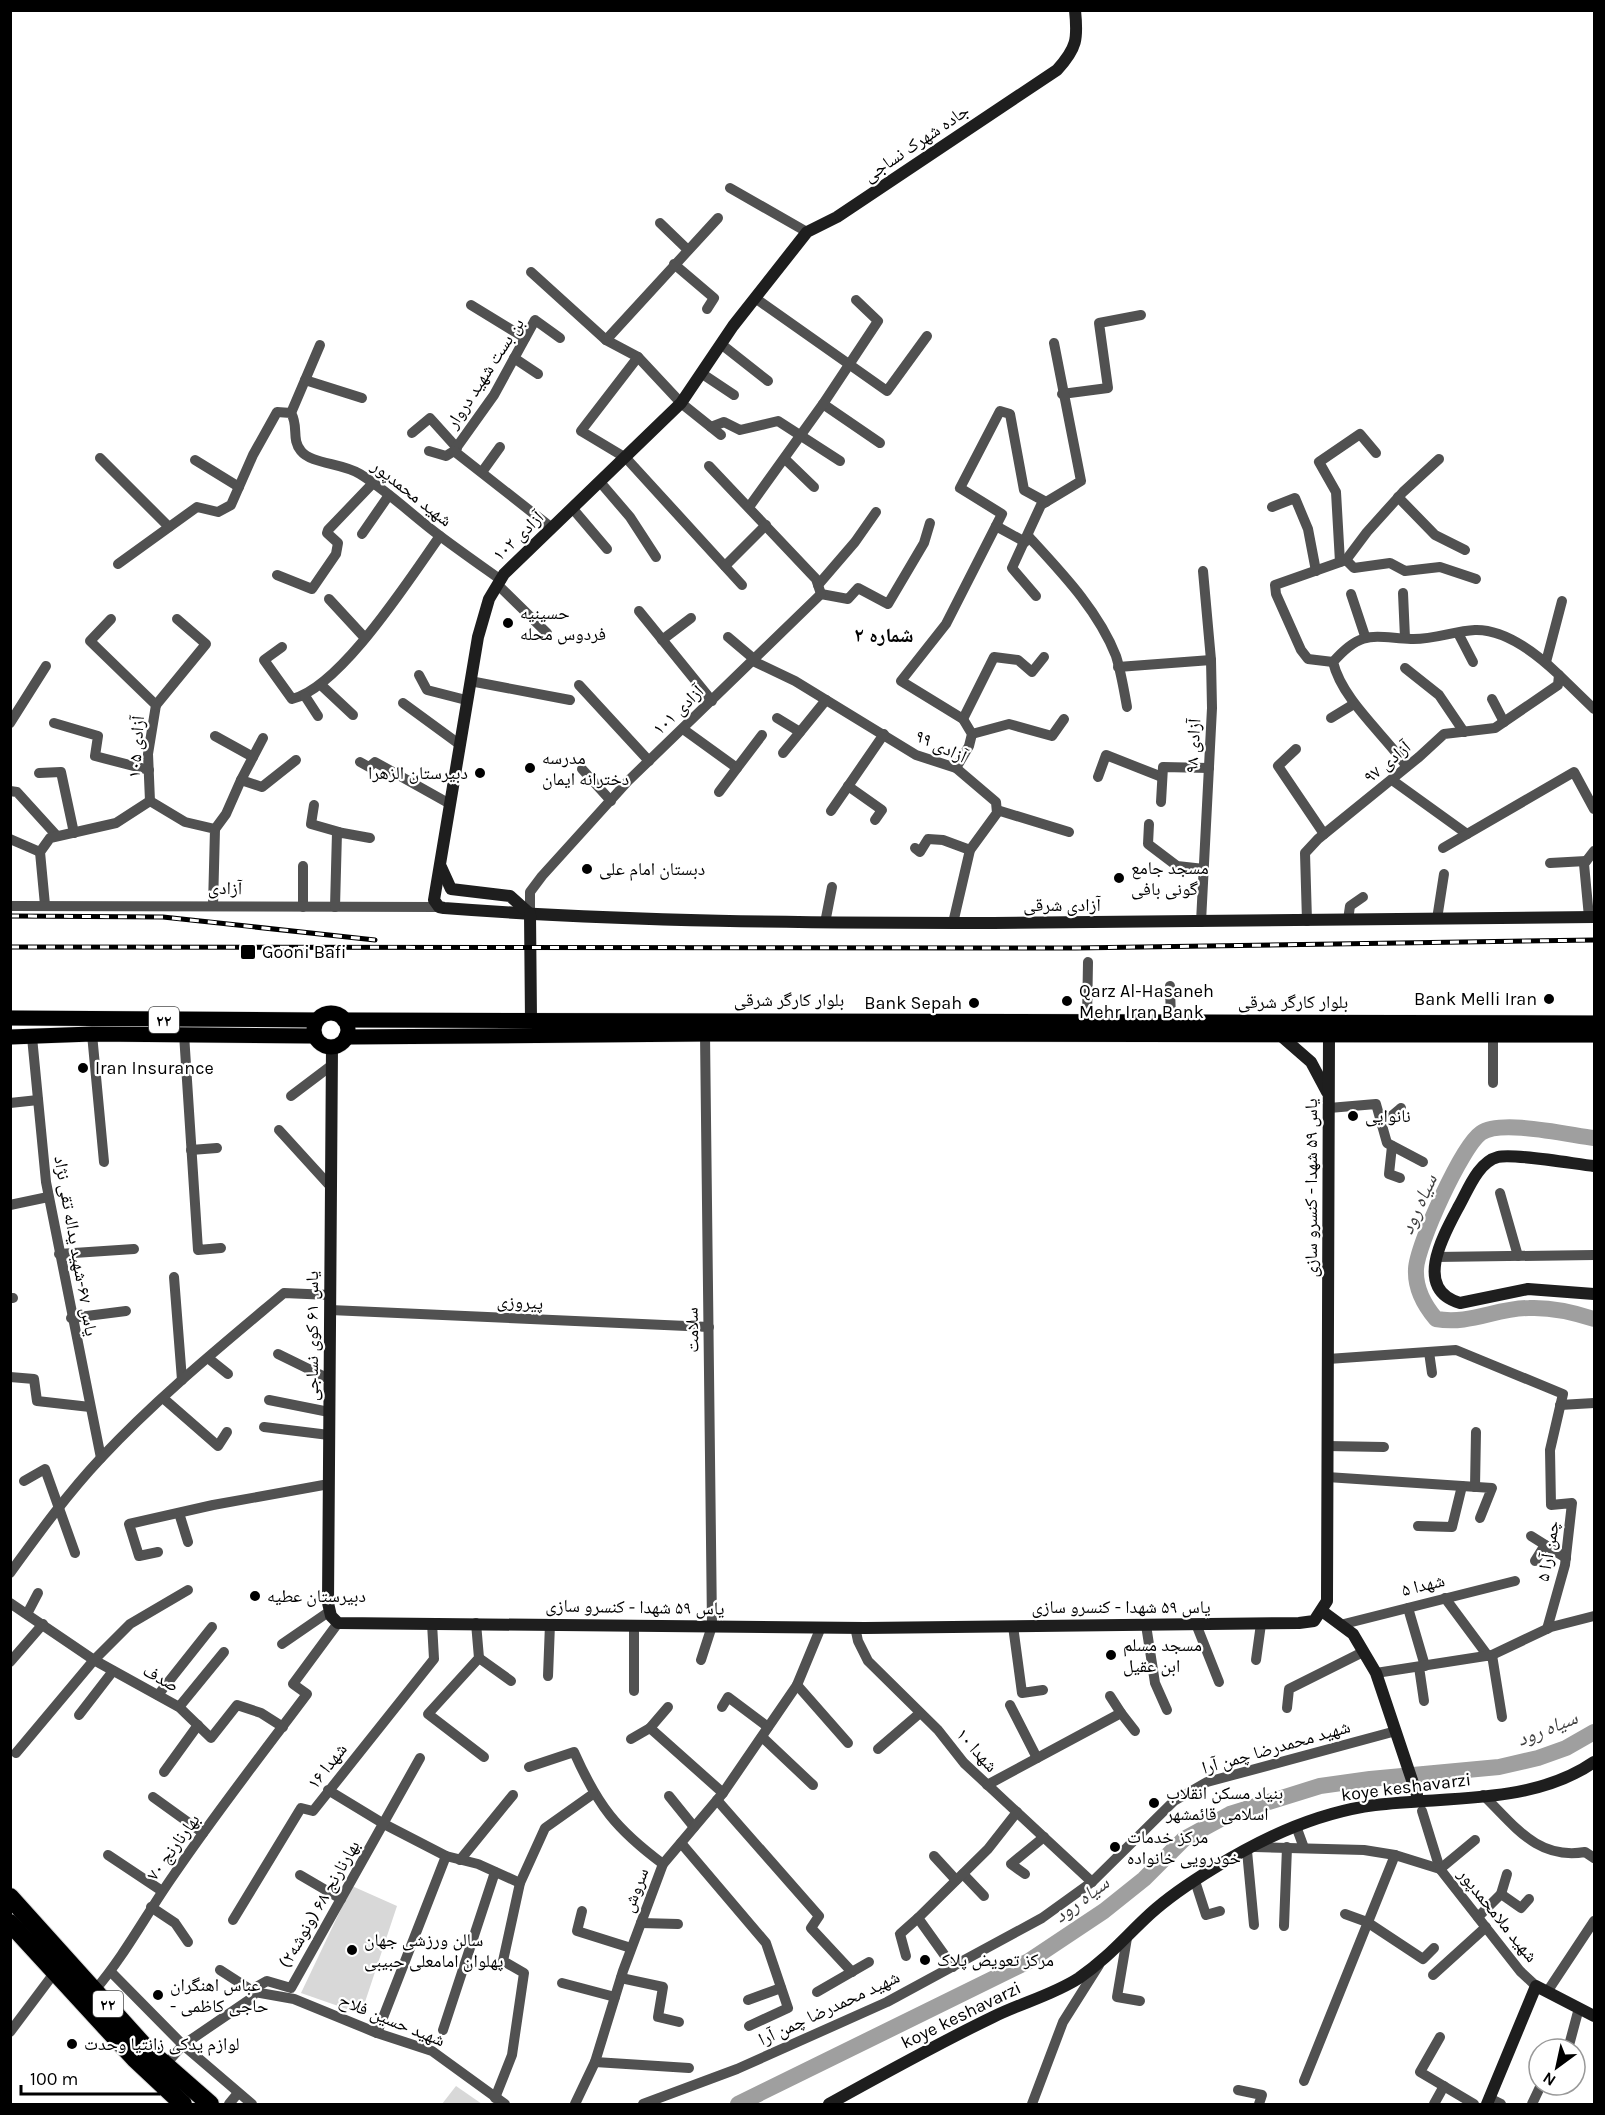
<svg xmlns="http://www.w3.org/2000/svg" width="1605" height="2115" font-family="Karla,'Noto Naskh Arabic',sans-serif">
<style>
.green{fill:#d8d8d8}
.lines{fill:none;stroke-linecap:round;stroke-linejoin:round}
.river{stroke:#9f9f9f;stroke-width:16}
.primary-casing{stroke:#dbdbdb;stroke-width:16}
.highway-casing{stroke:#dbdbdb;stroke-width:20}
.street{stroke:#515151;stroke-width:10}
.secondary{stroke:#1e1e1e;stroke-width:12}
.primary{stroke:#000;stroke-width:15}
.highway{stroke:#000;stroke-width:18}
.rail-casing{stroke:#000;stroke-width:5}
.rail{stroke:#fff;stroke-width:3;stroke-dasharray:9;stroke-linecap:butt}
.poi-dot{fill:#000;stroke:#fff;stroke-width:2}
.labels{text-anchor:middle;stroke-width:4.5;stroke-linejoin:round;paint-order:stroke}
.shield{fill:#fff;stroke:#4c4c4c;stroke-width:1.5}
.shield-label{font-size:16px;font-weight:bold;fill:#000}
.street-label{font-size:18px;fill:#000;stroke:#fff}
.poi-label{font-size:18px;fill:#000;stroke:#fff;text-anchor:start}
.neighbourhood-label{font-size:20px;font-weight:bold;fill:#000;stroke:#fff}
.water-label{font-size:20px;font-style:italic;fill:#404040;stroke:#fff}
</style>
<rect width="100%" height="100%" fill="#fff"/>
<!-- green -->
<g class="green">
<path d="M352,1886L397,1906L361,2014L301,1993Z"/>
<path d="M456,2086L482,2104H442Z"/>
</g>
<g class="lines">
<!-- river -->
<g class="river">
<path d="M1594,1138C1569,1135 1501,1119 1481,1133C1462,1146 1417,1245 1416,1269C1415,1288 1424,1305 1436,1319C1470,1325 1496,1308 1529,1308C1552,1307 1573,1312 1594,1319"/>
<path d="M738,2104L1029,1961L1104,1911L1144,1879L1184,1839L1230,1814L1320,1786L1370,1779L1499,1767L1538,1758L1566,1748L1594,1732"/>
</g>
<!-- primary casing -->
<g class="primary-casing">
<g id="primary">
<circle cx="331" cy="1030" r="17"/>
<path d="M10,1018L317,1020"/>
<path d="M344,1020L1594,1023"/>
<path d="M10,1037L92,1034L315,1036"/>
<path d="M346,1037L705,1034L1594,1035"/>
</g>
</g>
<!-- highway casing -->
<g class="highway-casing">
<g id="highway">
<path d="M10,1897L146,2048L210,2104"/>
<path d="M10,1923L135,2059L183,2104"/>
</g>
</g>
<!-- street -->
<g class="street">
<path d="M730,188L807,232"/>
<path d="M660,223L688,250"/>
<path d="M674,264L714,298L707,309"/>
<path d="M531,272L606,340L638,357L681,403L721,435"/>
<path d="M755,298L887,391L927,336"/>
<path d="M856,300L878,321L823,404L880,443"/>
<path d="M471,305L525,338"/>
<path d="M606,340L718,218"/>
<path d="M721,344L768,381"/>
<path d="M638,357L581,431L626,458L742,585"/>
<path d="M514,358L538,374"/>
<path d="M701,373L734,395"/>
<path d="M305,380L362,398"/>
<path d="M1062,394L1108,388L1099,323L1141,315"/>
<path d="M291,413L320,345"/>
<path d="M711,427L724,422L740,430L778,421L840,461"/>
<path d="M412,433L430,418L457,448"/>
<path d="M429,451L446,456L454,451L494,395L535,320L560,338"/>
<path d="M454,451L552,528"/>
<path d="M100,458L169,527"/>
<path d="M785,459L814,487"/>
<path d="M195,460L239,487"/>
<path d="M709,466L816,579L821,594"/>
<path d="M482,472L500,447"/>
<path d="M600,482L630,517L656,557"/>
<path d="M1398,497L1435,535L1465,550"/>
<path d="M749,507L823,404"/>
<path d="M1272,507L1295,498L1308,529L1316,571"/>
<path d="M573,509L607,549"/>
<path d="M996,526L1025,542"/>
<path d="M362,534L389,495"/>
<path d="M1028,536C1061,572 1098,610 1116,656C1121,672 1124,690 1127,707"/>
<path d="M1346,560L1354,568L1390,563L1405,571L1440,567L1476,579"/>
<path d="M1340,562L1336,492L1319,462L1360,434L1376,453"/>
<path d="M118,564L197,507L218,512L231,505L253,455L277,412L291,413C299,426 291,439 301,451C311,464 343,463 360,474C389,492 413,516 440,536C460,551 480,565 501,580"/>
<path d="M725,566L766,525"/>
<path d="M277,575L312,589L336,554L338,543L327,533L328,530L374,482"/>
<path d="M498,585L547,633"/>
<path d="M818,585L855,542L876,512"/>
<path d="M1403,593L1405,638"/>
<path d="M821,594L848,599L858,588L888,604L924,543L930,523"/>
<path d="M1351,594L1365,636"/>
<path d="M1036,596L1012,568L1041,505L1081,481L1054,343"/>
<path d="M329,599L365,638"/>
<path d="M639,611L712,701"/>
<path d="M111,619L90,641L156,705L148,754L150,801L185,822L215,829L213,906"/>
<path d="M1458,633L1473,662"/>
<path d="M728,637L754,659"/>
<path d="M662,640L691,618"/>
<path d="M282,647L264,660L292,699C341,687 410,578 440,536"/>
<path d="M753,661L795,681L916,755L956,768L996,802L997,813L970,850L953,923"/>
<path d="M1333,662L1308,659L1301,650L1276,594L1275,585L1346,560L1367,532L1403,492L1439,459"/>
<path d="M1546,662L1562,601"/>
<path d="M1118,667L1211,660"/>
<path d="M1405,668L1439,695L1464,732"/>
<path d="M419,675L427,690L466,700"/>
<path d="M1559,675L1594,709"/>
<path d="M470,681L570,700"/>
<path d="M321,685L353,715"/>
<path d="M579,685L649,761"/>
<path d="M305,696L318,716"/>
<path d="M1492,699L1504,722"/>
<path d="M403,703L459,744"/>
<path d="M156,705L206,644L177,619"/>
<path d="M777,718L800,732"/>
<path d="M1331,718L1354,704"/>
<path d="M963,719L994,657L1018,660L1032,672L1044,657"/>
<path d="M10,723L46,666"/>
<path d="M54,723L98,736L95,756L149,770"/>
<path d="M683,729L737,768L719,792"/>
<path d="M972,734L1009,724L1052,736L1064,719"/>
<path d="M215,736L253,757"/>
<path d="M1296,749L1278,766L1324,834"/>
<path d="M783,753L826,700"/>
<path d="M360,762L369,767L375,762L450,804"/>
<path d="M737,768L762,735"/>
<path d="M956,768L969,746L972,734L963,719L901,681L946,624L1002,514L960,488L1000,411L1010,414L1024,490L1046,502"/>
<path d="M582,769L611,801"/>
<path d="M39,773L61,772L74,833"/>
<path d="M1098,777L1106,755L1162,777"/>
<path d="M241,780L263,738"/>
<path d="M1392,780L1467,834"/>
<path d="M848,786L882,810L875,820"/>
<path d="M10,791L17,792L57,836"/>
<path d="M1161,802L1163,767L1209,768"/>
<path d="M314,805L311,824L339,832"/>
<path d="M997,810L1069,832"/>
<path d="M831,811L884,734"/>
<path d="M1149,824L1148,844L1177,866L1204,869"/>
<path d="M215,829L226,814L241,780L262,787L296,760"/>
<path d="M10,839L40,852"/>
<path d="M915,848L920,852L928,839L943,840L970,850"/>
<path d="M1443,848L1574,772L1594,809"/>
<path d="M1550,863L1586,861"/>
<path d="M303,866V907"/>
<path d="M45,905L40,852L50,838L116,823L150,801"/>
<path d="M10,906L439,907"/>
<path d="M335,907L337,832L370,838"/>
<path d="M530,914V892L542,876L628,781L821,594"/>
<path d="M1589,917L1584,864L1594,851"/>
<path d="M1437,919L1444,874"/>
<path d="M1348,920L1350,906L1363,897"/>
<path d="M1307,921L1305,853L1318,839L1419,757L1444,734L1495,728L1558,685L1559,675C1538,655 1506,629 1475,630C1454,631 1433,640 1411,639C1373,637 1362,629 1333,662C1342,700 1385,735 1407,767"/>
<path d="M1201,922L1212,708L1211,660L1203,571"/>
<path d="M825,923L832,887"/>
<path d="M1170,986L1171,1021"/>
<path d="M1087,1020L1088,962"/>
<path d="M92,1034L104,1162"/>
<path d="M184,1034L198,1250L221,1248"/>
<path d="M32,1037L46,1182L101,1458"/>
<path d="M1493,1083V1035"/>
<path d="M291,1096L332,1065"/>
<path d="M10,1103L38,1100"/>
<path d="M1329,1108L1376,1104L1387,1143L1423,1162"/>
<path d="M1382,1124L1401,1108"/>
<path d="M279,1130L330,1186"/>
<path d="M1392,1146L1389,1174L1400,1178"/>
<path d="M191,1150L217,1148"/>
<path d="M1500,1193L1518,1256"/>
<path d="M10,1205L48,1197"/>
<path d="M59,1254L134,1249"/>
<path d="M1436,1257L1594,1255"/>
<path d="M174,1277L182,1380"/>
<path d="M10,1298H13"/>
<path d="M330,1310L709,1327"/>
<path d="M71,1318L126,1311"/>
<path d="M1429,1352L1432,1373"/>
<path d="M278,1354L329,1379"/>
<path d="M208,1358L228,1374"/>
<path d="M1328,1359L1456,1350L1563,1394L1550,1450L1551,1505L1572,1503L1565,1565L1547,1629"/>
<path d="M10,1377L34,1379L37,1401L90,1407"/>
<path d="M163,1398L218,1446L227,1432"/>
<path d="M269,1400L329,1412"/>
<path d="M1560,1405L1594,1403"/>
<path d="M264,1427L329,1435"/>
<path d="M1327,1446L1384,1447"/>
<path d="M1327,1477L1492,1488L1480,1518"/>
<path d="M24,1481L45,1469L75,1553"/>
<path d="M1475,1487L1476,1432"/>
<path d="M179,1513L188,1542"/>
<path d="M1418,1526L1452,1527L1462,1486"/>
<path d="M1531,1536L1566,1558"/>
<path d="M158,1552L139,1556L129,1524L213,1505L329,1484"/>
<path d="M1535,1561L1545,1545"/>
<path d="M10,1573C39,1533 68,1493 101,1458C157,1398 221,1346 284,1293L330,1295"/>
<path d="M1445,1598L1488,1656"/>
<path d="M10,1603L94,1660L179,1707L211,1738L237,1705L261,1713L283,1727"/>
<path d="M1408,1608L1425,1666"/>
<path d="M27,1614L38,1593"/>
<path d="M476,1623L479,1658L428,1714L484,1757"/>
<path d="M1196,1624L1219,1682"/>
<path d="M634,1625V1691"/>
<path d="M1146,1625L1155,1683L1167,1710"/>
<path d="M1340,1625L1515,1581"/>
<path d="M1013,1626L1022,1693L1043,1690"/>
<path d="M855,1627L858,1641L868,1661L938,1730L964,1763L1092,1882"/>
<path d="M282,1644L330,1611"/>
<path d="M1492,1655L1502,1717"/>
<path d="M479,1658L511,1681"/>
<path d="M701,1660L712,1626L705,1034"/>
<path d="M1256,1660L1261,1624"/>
<path d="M10,1662L43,1624"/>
<path d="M1419,1667L1424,1701"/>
<path d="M1376,1673L1492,1655L1551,1627L1594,1616"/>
<path d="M548,1676L550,1624"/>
<path d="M797,1685L848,1743"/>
<path d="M158,1695L212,1627"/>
<path d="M1110,1696L1121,1713"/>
<path d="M1010,1705L1037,1758"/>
<path d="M179,1707L224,1652"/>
<path d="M722,1707L728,1697L768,1727"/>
<path d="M1287,1708L1289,1689L1363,1652"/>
<path d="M79,1715L113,1671"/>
<path d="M650,1728L668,1707"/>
<path d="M762,1737L813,1785"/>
<path d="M631,1739L650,1728L723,1793"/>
<path d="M878,1749L920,1713"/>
<path d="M16,1753L94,1660L130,1624L188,1590"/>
<path d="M529,1767L574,1752C598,1806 616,1829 663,1864"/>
<path d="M164,1772L198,1725"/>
<path d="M987,1785L1121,1713L1135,1731"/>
<path d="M328,1790L384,1824L446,1856L478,1864L520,1883"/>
<path d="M1483,1795C1515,1826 1537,1860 1585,1852L1594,1858"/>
<path d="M669,1796L694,1827"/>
<path d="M153,1797L203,1833"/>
<path d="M717,1800L819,1916L811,1928L852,1972"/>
<path d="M1422,1811L1440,1869"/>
<path d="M1296,1826L1304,1848"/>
<path d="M681,1843L766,1943L788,2008L749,2026"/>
<path d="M1255,1847L1364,1850L1395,1855L1440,1869L1520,1971L1536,1986"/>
<path d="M1247,1851L1254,1925"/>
<path d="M108,1855L162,1891"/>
<path d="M934,1856L956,1880"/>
<path d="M460,1860L513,1795"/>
<path d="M1440,1869L1475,1840"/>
<path d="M963,1874L984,1896"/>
<path d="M1025,1874L1011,1864L1044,1837"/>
<path d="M300,1875L341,1899"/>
<path d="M1195,1881L1206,1915L1220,1911"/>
<path d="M1501,1894L1521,1908L1529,1899"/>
<path d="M151,1907L175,1923L188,1942"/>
<path d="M582,1911L577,1931L631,1948"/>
<path d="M1345,1914L1367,1922L1423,1959L1434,1948"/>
<path d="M1478,1917L1501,1894L1507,1874"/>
<path d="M233,1920L301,1808L313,1811L434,1659L432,1623"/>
<path d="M641,1923L678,1924"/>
<path d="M1284,1926L1287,1847"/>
<path d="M1127,1938L1117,1997L1140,2001"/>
<path d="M906,1956L900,1934L918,1918"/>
<path d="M953,1967L918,1918L988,1849L1017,1812"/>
<path d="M220,1970L254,1992L294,1999L377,2033L432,2051L505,2104"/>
<path d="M111,1972L183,2045L252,2104"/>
<path d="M1433,1975L1486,1927"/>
<path d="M621,1978L663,1987L658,2017L679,2022"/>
<path d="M562,1983L615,1997"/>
<path d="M95,1990C125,1955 147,1913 173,1876C215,1814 262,1754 307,1694L293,1684L338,1623"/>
<path d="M817,1992L869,1962"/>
<path d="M1547,1992L1594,1921"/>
<path d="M748,2000L781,1988"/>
<path d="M443,2030L495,1872"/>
<path d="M10,2032L55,1972"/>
<path d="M377,2033L446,1856"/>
<path d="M1440,2037L1420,2072L1474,2104"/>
<path d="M1568,2049L1579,2008"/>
<path d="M595,2062L689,2068"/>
<path d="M165,2065L183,2045L252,1998L256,1987L267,1981L291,1988L420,1758"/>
<path d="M1304,2081L1395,1855"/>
<path d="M1238,2090L1262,2095L1259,2104"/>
<path d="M495,2098L512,2055L524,1973L503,1961L520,1883L545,1828L593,1794"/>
<path d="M1489,2098L1501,2104"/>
<path d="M229,2104L238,2093"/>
<path d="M575,2104L595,2062L623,1971L663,1864L723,1793L797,1685L821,1627"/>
<path d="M643,2104L737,2069L887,2002L1042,1918L1092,1882L1174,1801L1207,1782L1396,1731"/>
<path d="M1032,2104L1063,2022L1099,1965"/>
<path d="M1434,2104L1444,2086"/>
<path d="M1532,2104L1541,2085"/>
</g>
<!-- secondary -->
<g class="secondary">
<path d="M1075,10C1078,39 1077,48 1057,70L837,217L807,232L733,326L681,403L504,574L489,599L478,637L434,900L439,907L444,908C627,922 810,923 993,923C1194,922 1394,919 1594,917"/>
<path d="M441,867L451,889L510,896L530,914"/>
<path d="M530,914L531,1020"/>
<path d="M1280,1035L1311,1062L1327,1092"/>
<path d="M332,1047L328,1603L331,1616L338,1623L865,1628L1299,1623L1314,1621L1327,1601L1329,1035"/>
<path d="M1594,1166C1575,1164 1513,1153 1498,1157C1478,1162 1468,1190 1459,1206C1444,1234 1412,1289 1460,1303L1528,1289L1594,1294"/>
<path d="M1322,1611L1353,1634L1376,1673L1417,1795"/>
<path d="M829,2104C883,2074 937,2044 993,2017C1021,2003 1053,1995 1079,1978C1108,1958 1125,1937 1150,1914C1183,1884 1243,1849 1284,1831C1312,1819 1344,1809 1375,1805C1447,1796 1532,1805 1594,1762"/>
<path d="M1487,2104L1536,1986L1594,2016"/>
</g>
<!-- primary -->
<use href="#primary" class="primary"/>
<!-- highway -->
<use href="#highway" class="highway"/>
<!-- rail casing -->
<g class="rail-casing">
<g id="rail">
<path d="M10,916L163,917L375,940"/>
<path d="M10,947L1076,948L1594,940"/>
</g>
</g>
<!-- rail -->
<use href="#rail" class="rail"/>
</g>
<!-- markers -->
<g class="poi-dot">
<circle cx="508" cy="623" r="6"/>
<circle cx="530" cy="768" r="6"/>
<circle cx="480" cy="773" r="6"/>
<circle cx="587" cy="869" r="6"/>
<circle cx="1119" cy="878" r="6"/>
<rect x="240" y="944" width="16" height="16" rx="3"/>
<circle cx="1549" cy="999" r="6"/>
<circle cx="1067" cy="1001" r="6"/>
<circle cx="974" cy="1003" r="6"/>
<circle cx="83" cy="1068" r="6"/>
<circle cx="1353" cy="1116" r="6"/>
<circle cx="255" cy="1596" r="6"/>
<circle cx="1111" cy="1655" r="6"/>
<circle cx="1154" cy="1803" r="6"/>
<circle cx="1115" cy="1847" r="6"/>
<circle cx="352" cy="1950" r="6"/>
<circle cx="925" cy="1960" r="6"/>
<circle cx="158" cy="1995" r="6"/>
<circle cx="72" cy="2044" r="6"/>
</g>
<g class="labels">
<!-- shield labels -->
<g class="shield">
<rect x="149" y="1007" width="30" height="26" rx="4.5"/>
<rect x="93" y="1991" width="30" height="26" rx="4.5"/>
</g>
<g class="shield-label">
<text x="164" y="1026">۲۲</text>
<text x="108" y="2010">۲۲</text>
</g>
<!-- street labels -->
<g class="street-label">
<text transform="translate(916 143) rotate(-34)" y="6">جاده شهرک نساجی</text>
<text transform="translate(485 373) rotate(-57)" y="6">بن بست شهید دروار</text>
<text transform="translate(412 493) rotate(38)" y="6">شهید محمدپور</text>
<text transform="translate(518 536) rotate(-44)" y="6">آزادی ۱۰۲</text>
<text transform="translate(678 710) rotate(-44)" y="6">آزادی ۱۰۱</text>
<text transform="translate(941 746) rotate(25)" y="6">آزادی ٩٩</text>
<text transform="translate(1193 746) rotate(-87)" y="6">آزادی ۹۸</text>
<text transform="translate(136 747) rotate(-86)" y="6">آزادی ۱۰۵</text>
<text transform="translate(1387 762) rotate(-40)" y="6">آزادی ۹۷</text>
<text transform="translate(225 888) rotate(1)" y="6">آزادی</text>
<text x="1062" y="911">آزادی شرقی</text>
<text x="789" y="1006">بلوار کارگر شرقی</text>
<text x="1293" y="1008">بلوار کارگر شرقی</text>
<text transform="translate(1311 1188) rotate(-90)" y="6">یاس ۵۹ شهدا - کنسرو سازی</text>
<text transform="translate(76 1246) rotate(80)" y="6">یاس ۶۷-شهید یداله تقی نژاد</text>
<text transform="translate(520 1302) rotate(3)" y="6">پیروزی</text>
<text transform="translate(692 1330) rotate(-91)" y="6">سلامت</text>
<text transform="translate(312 1336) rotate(-90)" y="6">یاس ۶۱ کوی نساجی</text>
<text transform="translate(1548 1551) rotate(-80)" y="6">چمن آرا ۵</text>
<text transform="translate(1423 1585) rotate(-14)" y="6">شهدا ۵</text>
<text transform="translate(635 1607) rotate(1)" y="6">یاس ۵۹ شهدا - کنسرو سازی</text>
<text x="1121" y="1613">یاس ۵۹ شهدا - کنسرو سازی</text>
<text transform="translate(161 1678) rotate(29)" y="6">صدف</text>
<text transform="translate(1276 1747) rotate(-16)" y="6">شهید محمدرضا چمن آرا</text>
<text transform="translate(977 1750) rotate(48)" y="6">شهدا ۱۰</text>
<text transform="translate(327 1766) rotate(-52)" y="6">شهدا ۱۶</text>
<text transform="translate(1406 1787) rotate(-7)" y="6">koye keshavarzi</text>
<text transform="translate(173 1847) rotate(-54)" y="6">بهارنارنج ۷۰</text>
<text transform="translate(635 1890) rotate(-69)" y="6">سروش</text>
<text transform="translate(319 1904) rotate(-60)" y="6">بهارنارنج ۶۸ (ونوشه۲)</text>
<text transform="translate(1498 1915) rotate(51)" y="6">شهید ملامحمدپور</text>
<text transform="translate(829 2008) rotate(-25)" y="6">شهید محمدرضا چمن آرا</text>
<text transform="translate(961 2015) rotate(-26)" y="6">koye keshavarzi</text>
<text transform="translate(392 2020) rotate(22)" y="6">شهید حسین فلاح</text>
</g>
<!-- poi labels -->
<g class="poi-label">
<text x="520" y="619">حسینیه<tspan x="520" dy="21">فردوس محله</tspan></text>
<text x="542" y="764">مدرسه<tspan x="542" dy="21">دخترانه ایمان</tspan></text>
<text x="468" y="779" text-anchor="end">دبیرستان الزهرا</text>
<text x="1131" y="874">مسجد جامع<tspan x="1131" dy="21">گونی بافی</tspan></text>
<text x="599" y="875">دبستان امام علی</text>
<text x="262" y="958">Gooni Bafi</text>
<text x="1079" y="997">Qarz Al-Hasaneh<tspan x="1079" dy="21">Mehr Iran Bank</tspan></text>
<text x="1537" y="1005" text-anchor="end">Bank Melli Iran</text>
<text x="962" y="1009" text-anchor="end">Bank Sepah</text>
<text x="95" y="1074">Iran Insurance</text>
<text x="1365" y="1122">نانوایی</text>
<text x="267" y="1602">دبیرستان عطیه</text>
<text x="1123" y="1651">مسجد مسلم<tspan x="1123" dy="21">ابن عقیل</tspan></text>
<text x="1166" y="1799">بنیاد مسکن انقلاب<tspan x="1166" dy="21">اسلامی قائمشهر</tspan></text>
<text x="1127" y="1843">مرکز خدمات<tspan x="1127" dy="21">خودرویی خانواده</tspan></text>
<text x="364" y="1946">سالن ورزشی جهان<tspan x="364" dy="21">پهلوان امامعلی حبیبی</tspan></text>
<text x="937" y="1966">مرکز تعویض پلاک</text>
<text x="170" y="1991">عباس اهنگران<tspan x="170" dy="21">- حاجی کاظمی</tspan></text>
<text x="84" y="2050">لوازم یدکی زانتیا وحدت</text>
</g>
<!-- neighbourhood labels -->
<g class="neighbourhood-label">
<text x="884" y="642">شماره ۲</text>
</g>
<!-- water labels -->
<g class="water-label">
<text transform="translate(1418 1204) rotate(-66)" y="7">سیاه رود</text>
<text transform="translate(1547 1728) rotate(-22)" y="7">سیاه رود</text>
<text transform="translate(1081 1899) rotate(-37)" y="7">سیاه رود</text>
</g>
</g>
<!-- border -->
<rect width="1605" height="2115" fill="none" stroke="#000000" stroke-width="24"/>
<!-- north arrow -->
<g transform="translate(1557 2067) rotate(213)"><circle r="28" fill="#ffffff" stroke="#999999" stroke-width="1.5"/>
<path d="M0-4.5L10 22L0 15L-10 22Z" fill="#000000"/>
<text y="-9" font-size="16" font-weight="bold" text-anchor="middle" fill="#000000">N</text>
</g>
<!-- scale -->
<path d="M21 2085v9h138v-9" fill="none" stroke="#000000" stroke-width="3"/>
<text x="30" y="2085" font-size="18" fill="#000000" stroke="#ffffff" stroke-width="4.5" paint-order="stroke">100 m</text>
</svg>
